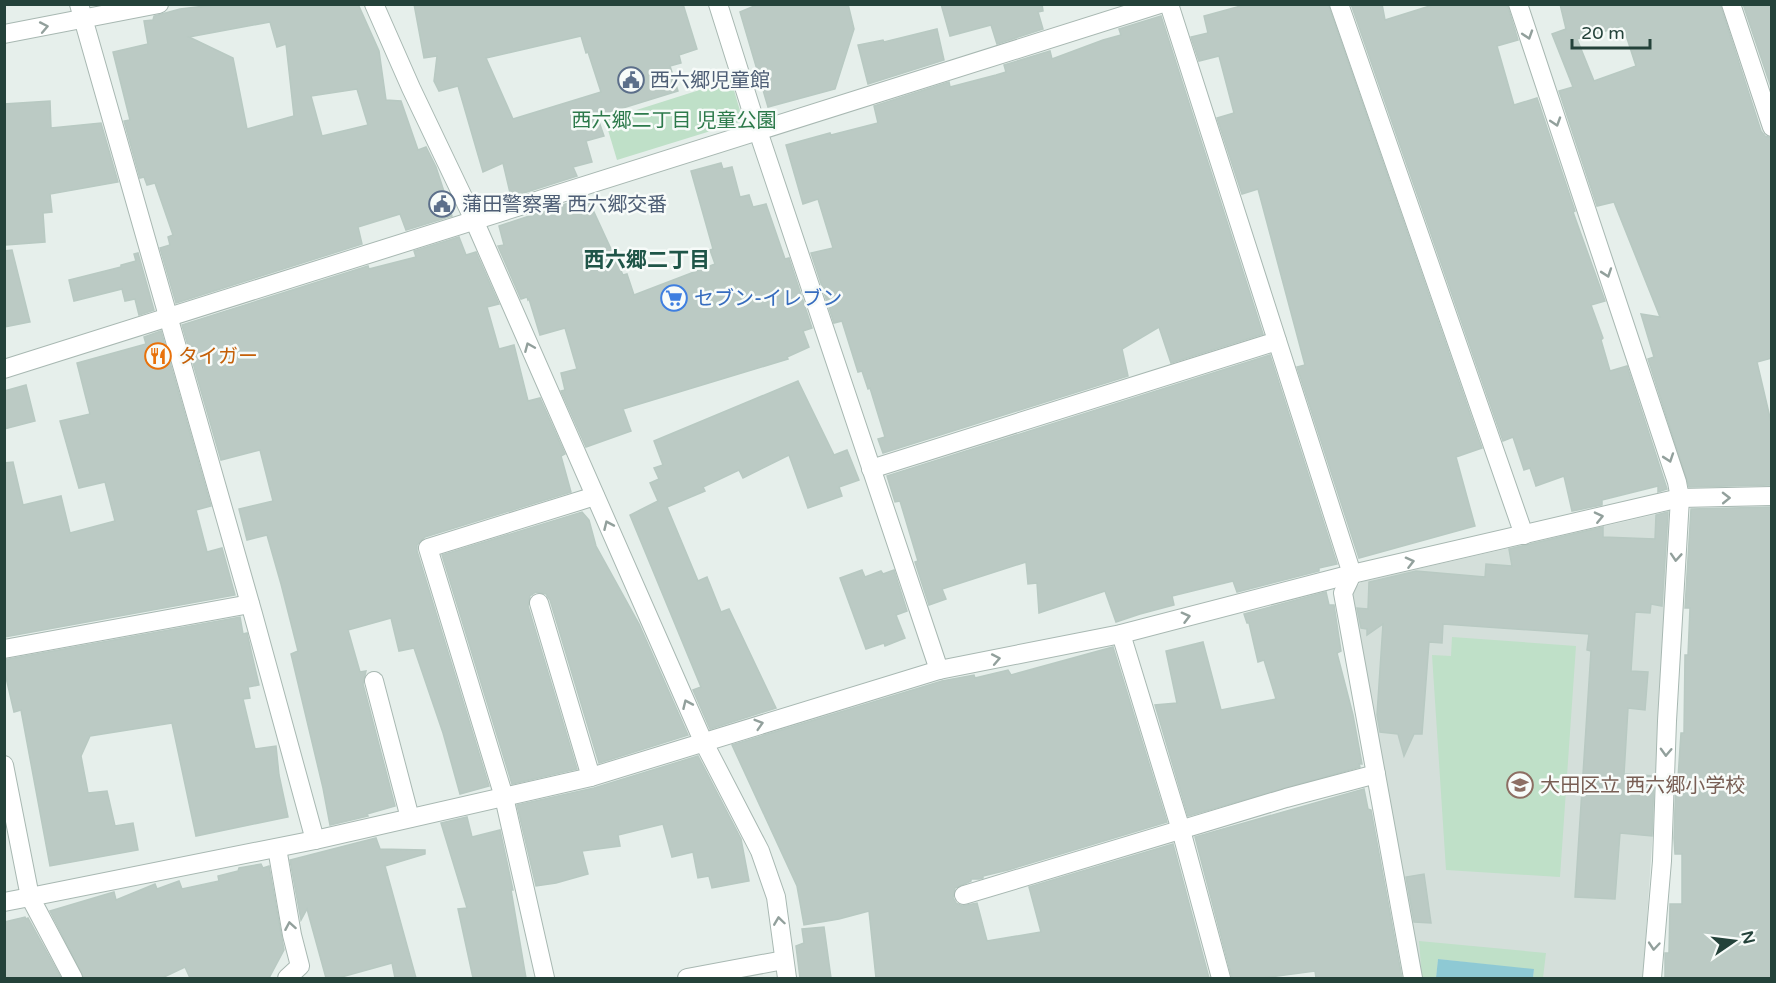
<svg xmlns="http://www.w3.org/2000/svg" width="1776" height="983" font-family="'Varela Round','Noto Sans JP',sans-serif">
<style>
.built{fill:#d4dfda}
.green{fill:#bfe0c8}
.water{fill:#8ec9d4}
.building{fill:#bbcac4;stroke:#b8c9c2;stroke-width:1.5;fill-rule:evenodd}
.lines{fill:none;stroke-linecap:round;stroke-linejoin:round}
.minor-casing{stroke:#a8b8b2;stroke-width:20}
.tertiary-casing{stroke:#a8b8b2;stroke-width:20}
.minor{stroke:#fff;stroke-width:18}
.tertiary{stroke:#fff;stroke-width:18}
.oneway{stroke:#92a09c}
.labels{text-anchor:middle;stroke-width:5;stroke-linejoin:round;paint-order:stroke}
.service-label{font-size:20px;fill:#4e5e75;stroke:#f7fbf9;text-anchor:start}
.park-label{font-size:20px;fill:#2d7a4b;stroke:#f7fbf9}
.shop-label{font-size:20px;fill:#366cbe;stroke:#f7fbf9;text-anchor:start}
.food-label{font-size:20px;fill:#c56008;stroke:#f7fbf9;text-anchor:start}
.education-label{font-size:20px;fill:#785e54;stroke:#f7fbf9;text-anchor:start}
.neighbourhood-label{font-size:21px;font-weight:bold;fill:#1f5548;stroke:#f7fbf9}
</style>
<rect width="100%" height="100%" fill="#e6efeb"/>
<!-- built -->
<path class="built" d="M1666,512L1674,517L1643,978H1416L1352,591L1361,582Z"/>
<!-- green -->
<g class="green">
<path d="M731,80L743,121L617,160L605,120Z"/>
<path d="M1452,637L1576,646L1560,877L1446,870L1432,655L1451,656Z"/>
<path d="M1419,941L1546,953L1543,978H1533L1534,970L1438,959L1436,978H1422Z"/>
</g>
<!-- water -->
<path class="water" d="M1438,959L1534,969L1533,978H1436Z"/>
<!-- building -->
<g class="building">
<path d="M222,4H358L379,51L386,100L401,101L418,150L426,147L436,167L452,216L406,230L400,214L358,227L362,244L176,303L160,248L170,245L168,237L173,235L155,183L147,185L144,177L140,178L124,121L130,120L113,52L148,44L144,21L153,20L154,16L180,9ZM270,22L277,47L286,44L294,116L247,129L233,58L189,37ZM357,89L368,125L322,136L311,96Z"/>
<path d="M414,4H683L697,49L679,55L681,63L670,66L678,91L597,116L604,136L586,141L592,162L573,167L577,176L511,197L503,163L483,172L458,86L439,91L434,81L437,56L424,58ZM581,36L586,53L588,52L601,92L513,119L486,58Z"/>
<path d="M759,4H848L854,29L835,89L768,107L740,12Z"/>
<path d="M941,4H1042L1043,11L1038,12L1043,29L997,44L991,25L950,36Z"/>
<path d="M1248,4H1328L1482,448L1456,457L1475,526L1359,558L1297,367L1305,365L1258,189L1242,194L1217,118L1234,113L1219,56L1199,61L1191,37L1208,33L1204,16Z"/>
<path d="M1351,4H1382L1385,20L1436,4H1507L1518,40L1497,46L1514,105L1537,98L1575,211L1573,212L1605,301L1591,305L1603,338L1601,340L1610,371L1627,366L1667,489L1658,492V486L1602,500V505L1572,511L1564,476L1536,486L1530,468L1524,470L1513,437L1503,441Z"/>
<path d="M1560,4H1720L1761,131L1765,136L1772,138V358L1757,362L1772,426V485L1689,487L1648,359L1654,357L1641,314L1660,317L1614,202L1597,206L1559,91L1573,87L1552,34L1566,29ZM1623,26L1636,66L1594,81L1577,39Z"/>
<path d="M1743,4H1772V90Z"/>
<path d="M1161,16L1263,334L1171,363L1159,327L1122,349L1128,376L883,453L878,439L885,437L870,388L868,389L862,371L858,372L842,321L834,323L811,253L833,248L818,199L803,204L786,145L830,133L831,135L878,123L874,106L949,82L950,87L996,75L1006,72L1004,65L1050,51L1052,59L1103,40L1121,35L1119,29Z"/>
<path d="M937,29L944,60L868,84L858,45L883,40L884,42Z"/>
<path d="M50,101L51,128L101,123L118,182L50,194L52,212L43,213L45,242L6,245L4,235V104Z"/>
<path d="M721,163L723,169L732,167L740,197L749,195L753,207L766,204L785,259L789,258L812,328L803,331L809,347L787,357L788,359L623,409L631,431L586,447L561,391L565,390L561,373L577,369L565,328L540,335L529,299L528,300L527,297L521,299L498,246L504,245L499,226L587,197L623,275L627,274L634,295L715,264L710,250L713,249L691,171Z"/>
<path d="M459,237L466,255L476,252L499,304L487,307L499,349L514,345L528,401L540,398L565,454L561,456L571,492L425,537L417,545V551L489,786L460,794L443,733L414,648L399,651L391,618L348,630L360,672L366,671L363,684L395,806L367,814L368,816L330,825L323,788L291,654L298,651L281,584L267,535L247,540L239,509L273,501L260,450L221,460L182,325L368,266L369,269L416,257L414,251Z"/>
<path d="M12,250L30,322L4,327V251Z"/>
<path d="M138,253L154,310L139,315L135,299L125,301L122,289L74,301L69,280L121,267V265L136,261L134,254Z"/>
<path d="M161,331L211,506L196,510L207,552L222,548L235,595L4,637V463L13,462L23,505L61,496L70,533L115,521L105,482L79,488L60,421L90,414L77,363L146,344L144,337Z"/>
<path d="M1270,355L1337,564L1319,568V571L1237,592L1233,581L1172,596L1174,605L1140,614L1116,622L1105,591L1039,613L1037,583L1028,584L1026,562L942,589L946,599L929,605L915,562L918,561L900,501L895,502L887,476Z"/>
<path d="M798,381L834,455L847,450L859,480L839,487L842,496L808,508L789,455L743,478L739,470L703,487L705,491L667,507L698,581L707,577L721,612L729,609L776,708L710,729L693,690L701,687L630,515L658,501L650,483L659,479L654,468L663,465L654,441Z"/>
<path d="M26,385L35,421L4,429V391Z"/>
<path d="M1772,507V978H1665V953H1669L1670,904H1682V854H1675L1674,838L1676,778H1678L1681,733H1684L1685,655H1688L1690,608H1685L1691,509Z"/>
<path d="M582,512L589,520L596,546L639,624L688,735L599,763L550,600L546,594L536,592L530,596L528,606L577,769L512,784L442,555Z"/>
<path d="M1668,512L1662,606L1651,604L1650,613L1635,612L1631,671L1648,672L1645,710L1628,708L1624,774L1654,776L1652,836L1620,833L1615,899L1575,897L1591,651L1587,650L1589,634L1443,624L1442,643L1429,642L1422,734H1414L1404,756L1398,734L1380,732L1377,715L1383,624L1367,635V629L1361,628L1357,608L1368,609L1369,582L1416,571L1485,577L1486,564L1512,566L1509,549L1603,527V537L1655,539L1656,515Z"/>
<path d="M862,570L865,577L881,571L883,574L894,570L907,611L896,615L905,638L885,646L884,643L866,649L840,578Z"/>
<path d="M1326,592L1329,605H1334L1341,651L1337,653L1353,715L1362,764H1359L1360,767L1188,816L1155,705L1177,703L1166,651L1203,642L1221,710L1276,699L1264,660L1258,662L1249,623H1247L1244,614Z"/>
<path d="M240,617L243,634L247,633L259,685L248,687L250,698L243,699L255,749L276,746L279,775L288,817L196,836L172,723L90,736L81,756L88,793L107,791L115,826L133,823L138,850L50,866L21,710L14,712L4,669V660Z"/>
<path d="M1113,647L1167,822L1008,870L983,876V878L979,879H971V881L955,888L953,898L956,903L962,906L977,903L987,941L1041,932L1029,887L1173,844L1209,978H876L869,911L839,919L804,925L797,886L732,745L942,681L974,675L975,678L1008,670L1011,675Z"/>
<path d="M698,756L741,839L749,881L712,888L709,876L698,878L693,852L672,857L663,824L618,835L620,846L582,851L588,874L556,883L536,886L517,805L594,788Z"/>
<path d="M1364,789L1368,809L1371,810L1402,978H1316L1315,971L1262,978H1232L1195,837Z"/>
<path d="M467,817L472,837L500,830L513,890H511L526,978H473L458,909L467,908L441,823Z"/>
<path d="M376,838L380,849L425,850V854L385,866L416,978H395L392,963L338,978H326L307,909L301,920L290,860Z"/>
<path d="M261,864L263,868L269,866L284,950L269,978H190L185,967L162,978H84L50,911L114,892L116,900L155,884L157,889L179,881L182,889L219,881L218,876L238,871L239,868Z"/>
<path d="M1424,874L1431,923L1414,922L1406,877Z"/>
<path d="M25,917L26,919L28,918L61,978H4V922Z"/>
<path d="M824,927L831,978H800L796,946L804,943L802,929Z"/>
</g>
<g class="lines">
<!-- minor casing -->
<g class="minor-casing">
<g id="minor">
<path d="M79,4L253,614L315,840"/>
<path d="M374,4L411,88L474,220L703,741L760,851L776,897L787,978"/>
<path d="M718,4L758,131L939,670"/>
<path d="M1169,4L1352,574L1343,593L1413,978"/>
<path d="M1339,4L1524,535"/>
<path d="M1518,4L1677,482L1680,498L1667,721L1662,861L1652,978"/>
<path d="M1731,4L1772,127"/>
<path d="M4,34L159,4"/>
<path d="M871,469L1277,341"/>
<path d="M539,603L591,777"/>
<path d="M1121,634L1181,830L1221,978"/>
<path d="M4,649L250,604"/>
<path d="M374,681L410,818"/>
<path d="M4,765L30,897L73,978"/>
<path d="M277,848L292,935L300,966L287,978"/>
<path d="M964,895L1286,798L1376,774"/>
<path d="M30,897L315,840L591,777L939,670L1121,634L1352,574L1680,498L1772,496"/>
<path d="M545,978L504,797L428,548L595,496"/>
<path d="M687,978L784,960"/>
</g>
</g>
<!-- tertiary casing -->
<g class="tertiary-casing">
<g id="tertiary">
<path d="M4,369L1160,4"/>
<path d="M4,902L30,897"/>
</g>
</g>
<!-- minor -->
<use href="#minor" class="minor"/>
<!-- tertiary -->
<use href="#tertiary" class="tertiary"/>
</g>
<!-- one-way arrows -->
<defs><path id="oneway-chevron" d="M-2-3.5L2.5 0L-2 3.5" fill="none" stroke-width="1.6" stroke-linecap="round" stroke-linejoin="round" transform="scale(1.5)"/></defs>
<g class="oneway">
<use href="#oneway-chevron" transform="translate(44 27) rotate(-11)"/>
<use href="#oneway-chevron" transform="translate(1528 35) rotate(72)"/>
<use href="#oneway-chevron" transform="translate(1556 122) rotate(72)"/>
<use href="#oneway-chevron" transform="translate(1607 273) rotate(71)"/>
<use href="#oneway-chevron" transform="translate(529 347) rotate(-113)"/>
<use href="#oneway-chevron" transform="translate(1669 458) rotate(71)"/>
<use href="#oneway-chevron" transform="translate(1726 498) rotate(-1)"/>
<use href="#oneway-chevron" transform="translate(1599 517) rotate(-13)"/>
<use href="#oneway-chevron" transform="translate(608 525) rotate(-114)"/>
<use href="#oneway-chevron" transform="translate(1676 557) rotate(94)"/>
<use href="#oneway-chevron" transform="translate(1410 562) rotate(-14)"/>
<use href="#oneway-chevron" transform="translate(1186 617) rotate(-15)"/>
<use href="#oneway-chevron" transform="translate(996 659) rotate(-11)"/>
<use href="#oneway-chevron" transform="translate(687 704) rotate(-114)"/>
<use href="#oneway-chevron" transform="translate(759 724) rotate(-17)"/>
<use href="#oneway-chevron" transform="translate(1666 752) rotate(92)"/>
<use href="#oneway-chevron" transform="translate(779 921) rotate(-98)"/>
<use href="#oneway-chevron" transform="translate(290 926) rotate(-100)"/>
<use href="#oneway-chevron" transform="translate(1654 946) rotate(95)"/>
</g>
<!-- icons -->
<defs>
<g id="civic-ring" transform="scale(1.35)"><circle r="9.5" fill="#f7fbf9" stroke="#5c6f8a" stroke-width="1.5"/><path d="M-.6-6.5H3V-4.5H.6V-3L4-1V1h2V6H-6V1h2V-1L-.6-3ZM-1.2 2.5V6h2.4V2.5Z" fill="#5c6f8a"/></g>
<g id="supermarket-ring" transform="scale(1.35)"><circle r="9.5" fill="#f7fbf9" stroke="#3f7fe0" stroke-width="1.5"/><path d="M-6-5.5h2.5l.6 2H6L4.5 2H-2.5L-4.4-4H-6ZM-1.5 3.2a1.3 1.3 0 1 0 .1 0ZM3 3.2a1.3 1.3 0 1 0 .1 0Z" fill="#3f7fe0"/></g>
<g id="restaurant-ring" transform="scale(1.35)"><circle r="9.5" fill="#f7fbf9" stroke="#e8710a" stroke-width="1.5"/><path d="M-5-6h1v4h1v-4h1v4h1v-4h1v5L-1.5 .5V6h-2V.5L-5-1ZM5-6V6H3V1.5H1.5Q1.5-4 5-6Z" fill="#e8710a"/></g>
<g id="school-ring" transform="scale(1.35)"><circle r="9.5" fill="#f7fbf9" stroke="#8d6e63" stroke-width="1.5"/><path d="M0-5L7-2L0 1L-7-2ZM-4 1L0 2.5L4 1V4Q0 6-4 4Z" fill="#8d6e63"/></g>
</defs>
<g fill-rule="evenodd">
<use href="#civic-ring" x="631" y="80"/>
<use href="#civic-ring" x="442" y="204"/>
<use href="#supermarket-ring" x="674" y="298"/>
<use href="#restaurant-ring" x="158" y="356"/>
<use href="#school-ring" x="1520" y="785"/>
</g>
<g class="labels">
<!-- service labels -->
<g class="service-label">
<text x="650" y="87">西六郷児童館</text>
<text x="462" y="211">蒲田警察署 西六郷交番</text>
</g>
<!-- park labels -->
<g class="park-label">
<text x="674" y="127">西六郷二丁目 児童公園</text>
</g>
<!-- shop labels -->
<g class="shop-label">
<text x="694" y="305">セブン-イレブン</text>
</g>
<!-- food labels -->
<g class="food-label">
<text x="178" y="363">タイガー</text>
</g>
<!-- education labels -->
<g class="education-label">
<text x="1540" y="792">大田区立 西六郷小学校</text>
</g>
<!-- neighbourhood labels -->
<g class="neighbourhood-label">
<text x="647" y="267">西六郷二丁目</text>
</g>
</g>
<!-- border -->
<rect width="1776" height="983" fill="none" stroke="#24423a" stroke-width="12"/>
<!-- north arrow -->
<g transform="translate(1734 941) rotate(76)" stroke="#f7fbf9" stroke-width="4.5" paint-order="stroke">
<path d="M0-4.5L10 22L0 15L-10 22Z" fill="#24423a"/>
<text y="-9" font-size="16" font-weight="bold" text-anchor="middle" fill="#24423a">N</text>
</g>
<!-- scale -->
<path d="M1572 39v9h78v-9" fill="none" stroke="#24423a" stroke-width="3"/>
<text x="1581" y="39" font-size="18" fill="#24423a" stroke="#f7fbf9" stroke-width="4.5" paint-order="stroke">20 m</text>
</svg>
